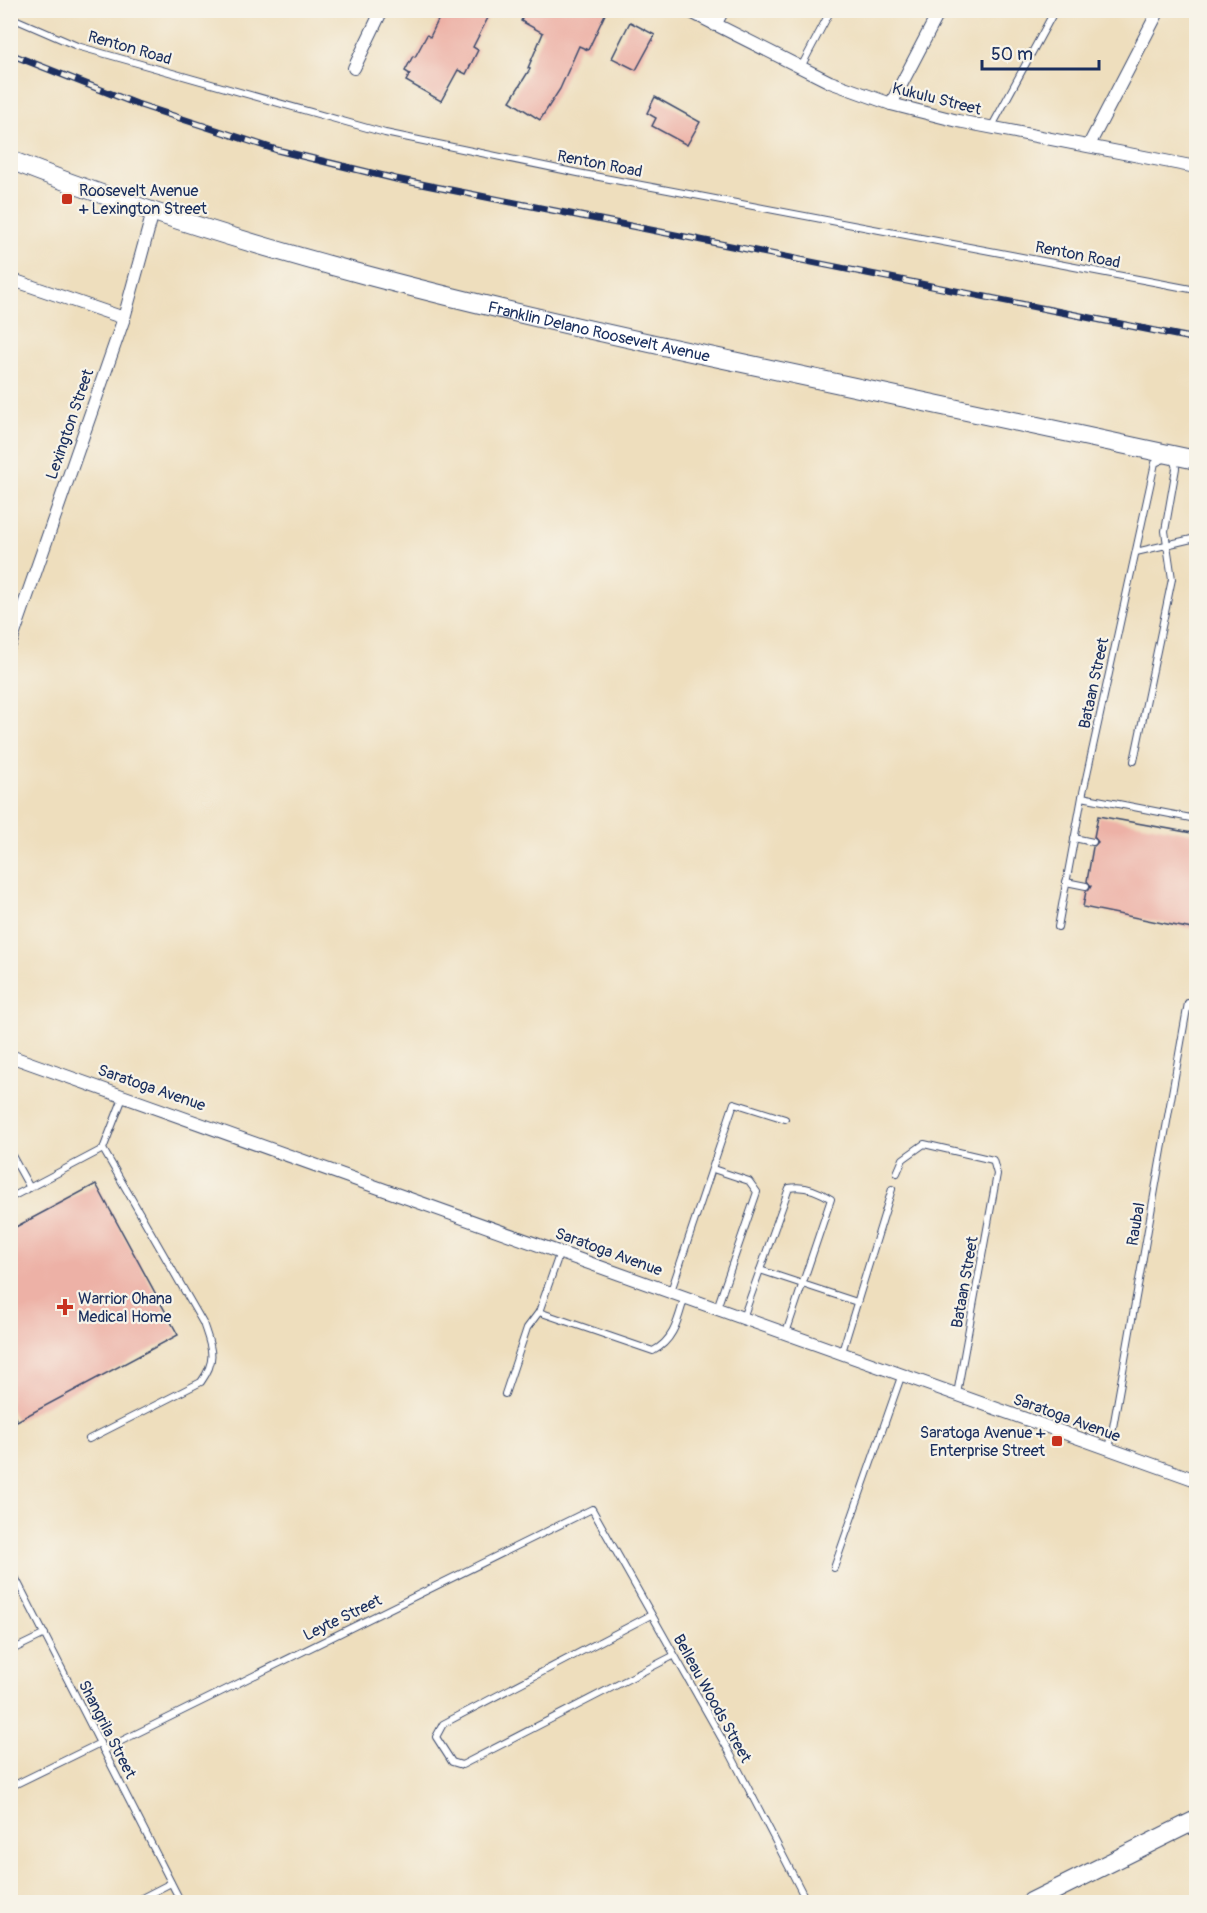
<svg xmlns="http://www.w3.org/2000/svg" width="1207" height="1913" font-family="Pangolin,sans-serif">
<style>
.building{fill:#edb1a6}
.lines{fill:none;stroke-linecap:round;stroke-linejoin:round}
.lane-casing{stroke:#3b496c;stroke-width:8}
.street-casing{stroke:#3b496c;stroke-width:14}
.secondary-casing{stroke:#3b496c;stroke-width:20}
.lane{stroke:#fff;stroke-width:6}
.street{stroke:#fff;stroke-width:12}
.secondary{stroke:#fff;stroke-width:18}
.rail-casing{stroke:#1b2f5e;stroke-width:7}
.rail{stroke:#f7f3e8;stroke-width:4.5;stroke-dasharray:14;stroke-linecap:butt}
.poi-dot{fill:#c8321e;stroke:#f7f3e8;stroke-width:2}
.labels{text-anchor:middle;stroke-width:4.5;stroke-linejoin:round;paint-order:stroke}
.street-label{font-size:16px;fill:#1b2f5e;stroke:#f7f3e8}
.poi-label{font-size:16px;fill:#1b2f5e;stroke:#f7f3e8;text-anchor:start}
</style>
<rect width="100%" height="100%" fill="#f7f3e8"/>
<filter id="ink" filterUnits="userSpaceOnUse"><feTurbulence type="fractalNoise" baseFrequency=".0167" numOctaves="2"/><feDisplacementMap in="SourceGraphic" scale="12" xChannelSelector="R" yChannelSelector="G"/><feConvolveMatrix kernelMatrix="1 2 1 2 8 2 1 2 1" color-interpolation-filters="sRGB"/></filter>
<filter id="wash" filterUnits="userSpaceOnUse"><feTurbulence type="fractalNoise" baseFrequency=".008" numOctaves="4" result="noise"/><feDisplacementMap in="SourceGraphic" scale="24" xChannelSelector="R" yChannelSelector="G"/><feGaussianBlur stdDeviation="1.35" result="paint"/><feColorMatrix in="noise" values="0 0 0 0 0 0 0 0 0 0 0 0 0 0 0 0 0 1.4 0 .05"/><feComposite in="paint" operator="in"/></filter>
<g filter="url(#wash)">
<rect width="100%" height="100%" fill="#eedebd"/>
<g id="blocks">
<!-- building -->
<g class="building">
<path d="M443,10H492L473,47L478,50L466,74L458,70L441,101L406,81L410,74L405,71L413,56L415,57L427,35L430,37Z"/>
<path d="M526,10H607L588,50L579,46L560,89L540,120L510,101L530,69L528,68L543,33L521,21Z"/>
<path d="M630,22L655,35L636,70L612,58Z"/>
<path d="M655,97L700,122L687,145L652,126L656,118L647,113Z"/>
<path d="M1098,816L1197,834V930L1083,907L1086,891L1089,890L1091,886L1087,881L1093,847L1098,842L1094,837Z"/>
<path d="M96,1184L178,1335L17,1421L10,1408V1230Z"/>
</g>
</g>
</g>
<g filter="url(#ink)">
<use href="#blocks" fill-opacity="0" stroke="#3b496c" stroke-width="1.5"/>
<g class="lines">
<!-- lane casing -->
<g class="lane-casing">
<g id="lane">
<path d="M10,17L77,46L385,133L578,173L1196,290"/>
<path d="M801,67L831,10"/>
<path d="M991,128L1055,10"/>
<path d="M1136,552L1196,538"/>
<path d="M1134,761L1172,579L1165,531L1176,468L1173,459"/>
<path d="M1082,797L1196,819"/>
<path d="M1074,838L1093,842"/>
<path d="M1066,882L1086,886"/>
<path d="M1058,927L1082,797L1155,463L1166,458"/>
<path d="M10,1152L30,1188"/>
<path d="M713,1169L749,1181L757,1192L717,1308"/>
<path d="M897,1173L903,1159L924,1144L993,1160L997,1174L957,1394"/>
<path d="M10,1198L103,1149"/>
<path d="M560,1252L539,1312L653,1351C675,1340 678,1318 685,1296"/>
<path d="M760,1270L857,1302"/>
<path d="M671,1291L734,1103L785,1119"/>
<path d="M743,1318L789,1188C804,1185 819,1191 831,1199L786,1333"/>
<path d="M842,1352L892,1189"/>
<path d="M505,1394L527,1328L539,1312"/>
<path d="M89,1439L201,1382C218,1359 211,1347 203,1323L103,1149L124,1095"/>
<path d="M1109,1450L1188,1003"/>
<path d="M10,1567L181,1902"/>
<path d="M834,1568L902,1374"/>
<path d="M651,1615L443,1724L436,1737L452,1762L462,1765L673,1656"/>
<path d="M10,1651L45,1634"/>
<path d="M103,1750L592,1509L731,1755L807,1902"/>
<path d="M10,1787L100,1743"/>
<path d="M134,1902L171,1883"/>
</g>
</g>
<!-- street casing -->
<g class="street-casing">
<g id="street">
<path d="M687,10L830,82L891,104L958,121L1196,167"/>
<path d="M715,25L723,10"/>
<path d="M354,68L382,10"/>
<path d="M891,104L940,10"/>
<path d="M1089,145L1159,10"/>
<path d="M10,279L124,318"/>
<path d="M10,645L124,318L153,212"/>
<path d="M10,1056L1196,1480"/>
</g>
</g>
<!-- secondary casing -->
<g class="secondary-casing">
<g id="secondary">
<path id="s1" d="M10,160C244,252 489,309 733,361C888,394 1042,427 1196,460"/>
<path d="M1031,1902L1196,1820"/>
</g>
</g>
<!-- lane -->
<use href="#lane" class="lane"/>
<!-- street -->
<use href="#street" class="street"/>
<!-- secondary -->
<use href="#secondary" class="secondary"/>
<!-- rail casing -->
<g class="rail-casing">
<path id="rail" d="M10,54L137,104L277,150L396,179L1196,339"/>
</g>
<!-- rail -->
<use href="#rail" class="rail"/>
</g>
</g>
<!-- markers -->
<g class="poi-dot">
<rect x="61" y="193" width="12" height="12" rx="3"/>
<path d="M62 1298h6v6h6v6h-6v6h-6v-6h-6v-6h6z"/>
<rect x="1051" y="1435" width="12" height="12" rx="3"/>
</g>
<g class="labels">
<!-- street labels -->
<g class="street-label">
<text transform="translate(130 47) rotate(16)" y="6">Renton Road</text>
<text transform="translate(937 98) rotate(14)" y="6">Kukulu Street</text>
<text transform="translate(600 163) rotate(11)" y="6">Renton Road</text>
<text transform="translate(1078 254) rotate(11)" y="6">Renton Road</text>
<text dy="6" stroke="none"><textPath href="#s1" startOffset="614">Franklin Delano Roosevelt Avenue</textPath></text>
<text transform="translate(69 424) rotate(-71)" y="6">Lexington Street</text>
<text transform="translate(1093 683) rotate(-78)" y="6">Bataan Street</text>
<text transform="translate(152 1087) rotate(19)" y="6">Saratoga Avenue</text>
<text transform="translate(1135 1224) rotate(-80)" y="6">Raubal</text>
<text transform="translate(609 1251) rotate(20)" y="6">Saratoga Avenue</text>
<text transform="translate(964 1282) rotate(-80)" y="6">Bataan Street</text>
<text transform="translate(1067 1417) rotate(20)" y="6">Saratoga Avenue</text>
<text transform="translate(342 1617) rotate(-26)" y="6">Leyte Street</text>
<text transform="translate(713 1698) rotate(61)" y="6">Belleau Woods Street</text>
<text transform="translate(108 1729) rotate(63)" y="6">Shangrila Street</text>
</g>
<!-- poi labels -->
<g class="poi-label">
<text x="79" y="196">Roosevelt Avenue<tspan x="79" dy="18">+ Lexington Street</tspan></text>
<text x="78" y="1304">Warrior Ohana<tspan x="78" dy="18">Medical Home</tspan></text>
<text x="1045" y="1438" text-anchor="end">Saratoga Avenue +<tspan x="1045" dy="18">Enterprise Street</tspan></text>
</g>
</g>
<!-- margin -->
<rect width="1207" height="1913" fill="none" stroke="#f7f3e8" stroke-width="36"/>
<!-- scale -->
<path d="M982 60v9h117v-9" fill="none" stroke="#1b2f5e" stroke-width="3"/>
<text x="991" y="60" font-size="18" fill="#1b2f5e" stroke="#f7f3e8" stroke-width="4.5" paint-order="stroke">50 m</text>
</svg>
